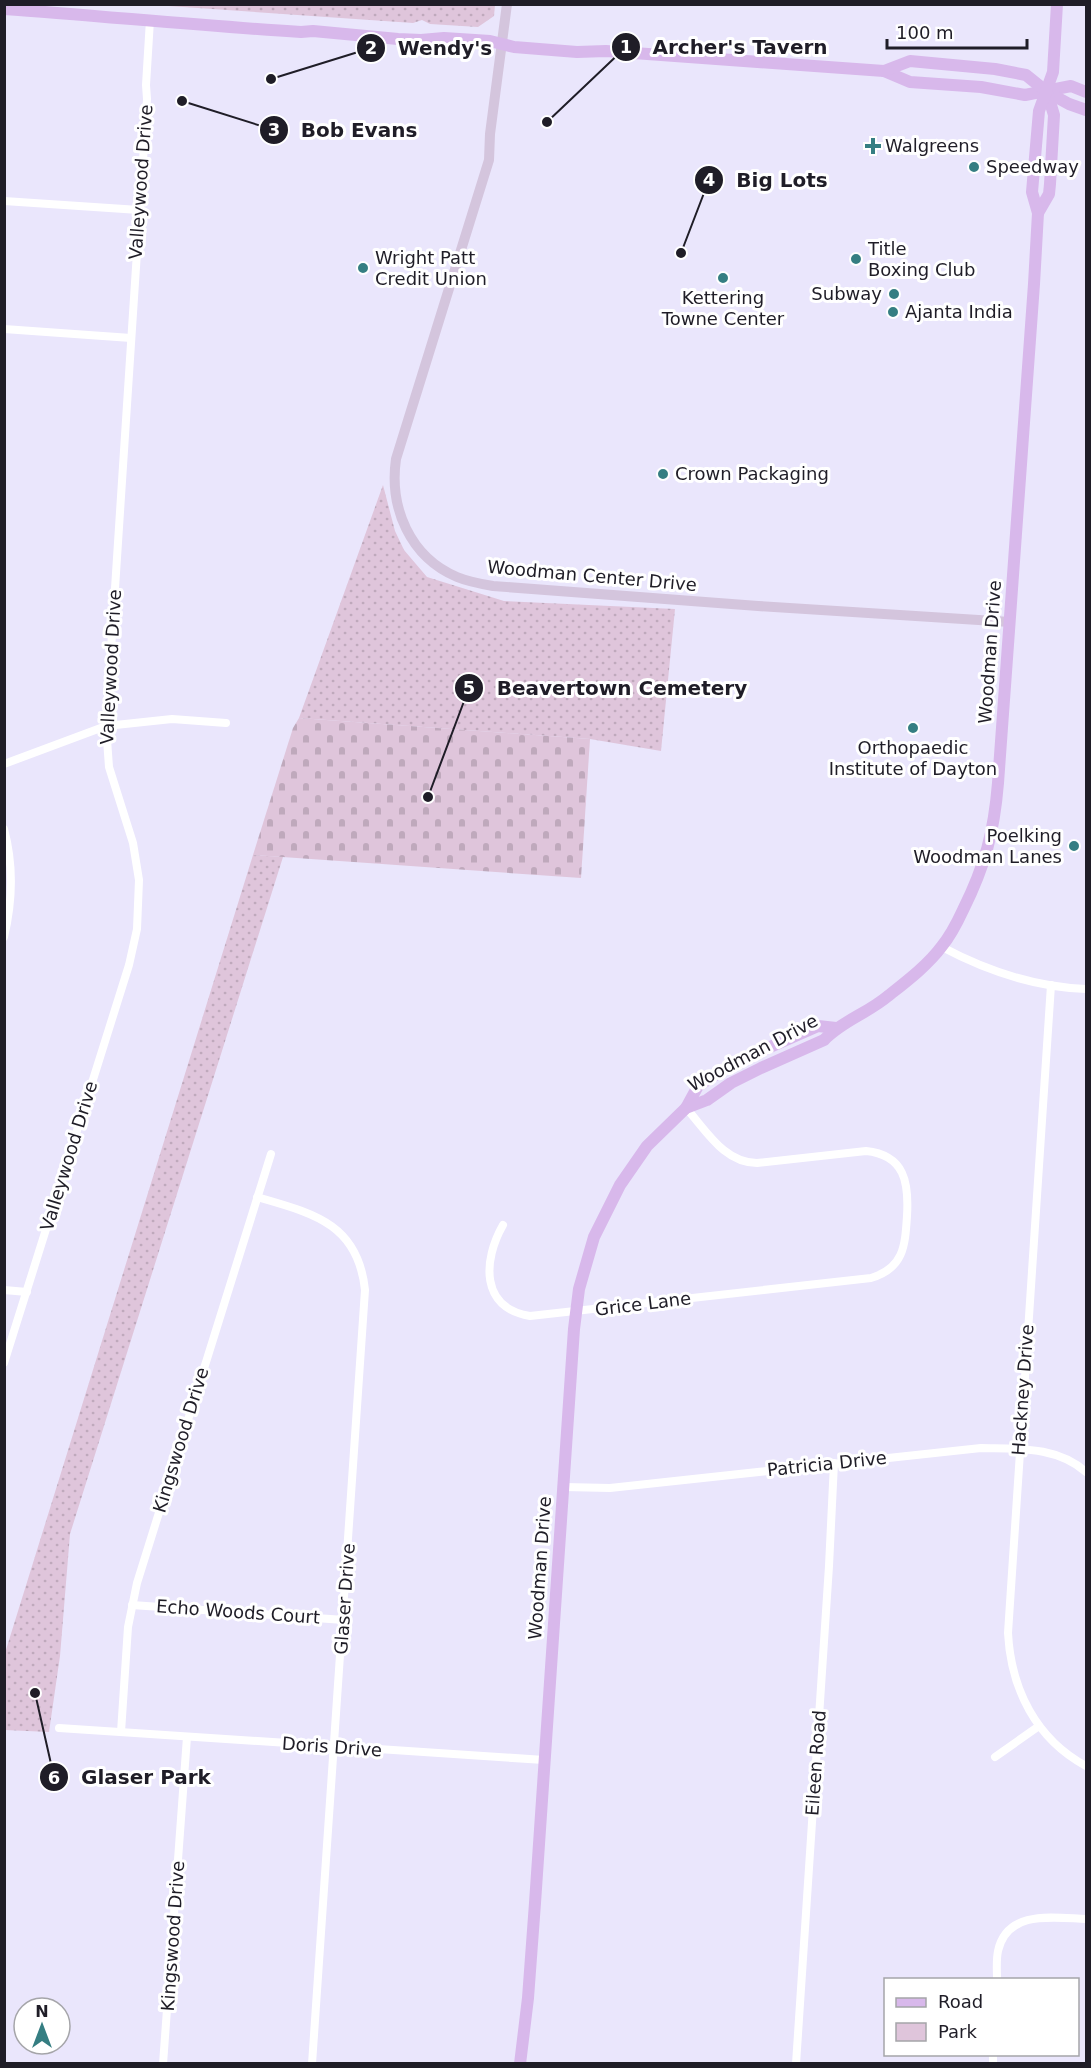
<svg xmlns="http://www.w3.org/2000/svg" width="1091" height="2068" font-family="'DejaVu Sans',sans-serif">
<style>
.green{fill:url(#green-dots)}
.cemetery{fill:url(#cemetery-stones)}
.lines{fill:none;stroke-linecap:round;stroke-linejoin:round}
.street{stroke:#fff;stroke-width:8}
.secondary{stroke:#d4c5dd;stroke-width:10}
.primary{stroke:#d8b8eb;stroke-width:12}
.poi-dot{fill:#357e82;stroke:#fff;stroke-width:2}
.labels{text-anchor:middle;stroke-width:6;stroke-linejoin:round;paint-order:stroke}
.poi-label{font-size:18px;fill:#1f1d27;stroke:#fff;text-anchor:start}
.street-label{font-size:18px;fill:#1f1d27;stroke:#fff}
.leader{fill:none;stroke:#1f1d27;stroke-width:2}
.callout-dot{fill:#1f1d27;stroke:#fff;stroke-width:2}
.mark-label{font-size:18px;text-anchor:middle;font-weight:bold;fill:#fff}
.callout-label{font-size:20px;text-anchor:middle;font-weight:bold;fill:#1f1d27;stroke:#fff;stroke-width:6;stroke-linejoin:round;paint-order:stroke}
</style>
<defs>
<pattern id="green-dots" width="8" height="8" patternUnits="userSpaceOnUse" patternTransform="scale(1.5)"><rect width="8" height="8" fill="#dfc5db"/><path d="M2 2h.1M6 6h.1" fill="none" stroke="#bfa9bc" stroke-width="1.8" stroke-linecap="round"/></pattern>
<pattern id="cemetery-stones" width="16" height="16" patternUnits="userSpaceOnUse" patternTransform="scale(1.5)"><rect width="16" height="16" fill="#dfc5db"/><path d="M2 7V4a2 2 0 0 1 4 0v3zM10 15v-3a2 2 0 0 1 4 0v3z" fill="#bfa9bc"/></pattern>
</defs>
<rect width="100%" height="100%" fill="#eae6fc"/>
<!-- green -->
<g class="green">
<path d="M154,5L495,4V5L494,16L478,27L430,24L422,20L413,23Z"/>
<path d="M383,485L395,531L404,550L427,577L504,601L675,609L661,751L590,739L299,718Z"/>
<path d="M253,855L283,857L70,1534L60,1656L49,1732L5,1730V1653Z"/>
</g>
<!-- cemetery -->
<path class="cemetery" d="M299,718L590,739L581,878L253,855L293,728Z"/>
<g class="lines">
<!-- street -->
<g class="street">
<path d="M4,201L139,210"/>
<path d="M4,329L131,338"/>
<path d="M4,764L106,726L172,719L226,723"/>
<path d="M4,829C14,866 13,900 4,937"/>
<path d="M942,947C987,971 1035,987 1086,989"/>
<path d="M1051,985L1008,1633C1011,1689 1036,1739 1086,1766"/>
<path d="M257,1197C312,1213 358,1223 365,1290L312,2064"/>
<path d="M503,1225C483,1260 480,1308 530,1316L871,1278C904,1268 905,1246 907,1216C909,1183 905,1155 866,1151L757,1163C724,1163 706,1130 686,1108"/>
<path d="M4,1290L27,1292"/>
<path d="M4,1363L129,965L137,929L139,880L133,843L109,767L106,726L147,99L146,85L150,20"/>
<path d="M564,1487L610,1488L981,1448C1018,1449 1057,1446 1086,1472"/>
<path d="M132,1605L344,1620"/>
<path d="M59,1728L544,1760"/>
<path d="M121,1732L128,1627L137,1583L271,1154"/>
<path d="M995,1757L1039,1726"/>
<path d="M997,1980C997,1970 996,1960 998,1951C1007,1909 1055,1918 1086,1919"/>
<path d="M163,2064L187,1737"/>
<path d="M796,2064L829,1566L834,1463"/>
<path d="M993,2064V2054"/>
</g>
<!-- secondary -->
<path class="secondary" d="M507,4L490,134L489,160L396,459C389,508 410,557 457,577C469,582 481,584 493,586L758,606L1010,622"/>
<!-- primary -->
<g class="primary">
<path d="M4,9C103,16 202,26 301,32L313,31L398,39L421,40L444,38L490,41L514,47L577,52L606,51L884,71L910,82L981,87L1025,95L1071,86L1086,92"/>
<path d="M884,71L910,61L995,69L1026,75L1047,92L1069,104L1086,110"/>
<path d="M1038,213L1049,194L1050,184L1054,115L1047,92"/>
<path d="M686,1108L698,1086L723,1070L754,1054L818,1026L836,1028"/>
<path d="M520,2064L528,1998L535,1903L574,1329L579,1289L594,1237L620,1185L647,1146L686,1108L707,1100L731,1083L761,1068L824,1040C842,1021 868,1013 888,996C907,981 928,965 942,946C951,935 957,923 963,910C985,866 994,832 998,783L1034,284L1038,213L1032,192L1039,111L1053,72L1057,4"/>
</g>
</g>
<!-- markers -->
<g class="poi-dot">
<path d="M870 137h6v6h6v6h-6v6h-6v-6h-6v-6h6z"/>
<circle cx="974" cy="167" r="6"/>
<circle cx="856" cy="259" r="6"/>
<circle cx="363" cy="268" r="6"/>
<circle cx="723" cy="278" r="6"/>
<circle cx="894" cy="294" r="6"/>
<circle cx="893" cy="312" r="6"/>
<circle cx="663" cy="474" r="6"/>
<circle cx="913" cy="728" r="6"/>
<circle cx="1074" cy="846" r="6"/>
</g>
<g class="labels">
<!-- poi labels -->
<g class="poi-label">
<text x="885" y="152">Walgreens</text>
<text x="986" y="173">Speedway</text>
<text x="868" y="255">Title<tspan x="868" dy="21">Boxing Club</tspan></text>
<text x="375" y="264">Wright Patt<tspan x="375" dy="21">Credit Union</tspan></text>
<text x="882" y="300" text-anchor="end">Subway</text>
<text x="723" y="304" text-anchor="middle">Kettering<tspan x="723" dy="21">Towne Center</tspan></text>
<text x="905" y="318">Ajanta India</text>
<text x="675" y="480">Crown Packaging</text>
<text x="913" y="754" text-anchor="middle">Orthopaedic<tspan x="913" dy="21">Institute of Dayton</tspan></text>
<text x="1062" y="842" text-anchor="end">Poelking<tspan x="1062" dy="21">Woodman Lanes</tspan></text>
</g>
<!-- street labels -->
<g class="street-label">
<text transform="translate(141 182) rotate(-86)" y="6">Valleywood Drive</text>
<text transform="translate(592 576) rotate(5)" y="6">Woodman Center Drive</text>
<text transform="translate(990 652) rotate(-86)" y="6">Woodman Drive</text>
<text transform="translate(111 667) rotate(-87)" y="6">Valleywood Drive</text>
<text transform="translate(753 1053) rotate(-28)" y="6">Woodman Drive</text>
<text transform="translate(69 1156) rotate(-73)" y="6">Valleywood Drive</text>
<text transform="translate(643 1304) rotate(-7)" y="6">Grice Lane</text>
<text transform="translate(1023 1390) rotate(-86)" y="6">Hackney Drive</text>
<text transform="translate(181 1440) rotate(-73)" y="6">Kingswood Drive</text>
<text transform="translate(827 1464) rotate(-6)" y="6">Patricia Drive</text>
<text transform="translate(540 1568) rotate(-86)" y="6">Woodman Drive</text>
<text transform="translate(345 1599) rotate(-86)" y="6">Glaser Drive</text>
<text transform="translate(238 1612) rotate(4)" y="6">Echo Woods Court</text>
<text transform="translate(332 1747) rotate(4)" y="6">Doris Drive</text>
<text transform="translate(816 1763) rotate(-86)" y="6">Eileen Road</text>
<text transform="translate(173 1936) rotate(-86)" y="6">Kingswood Drive</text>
</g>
</g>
<!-- callouts -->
<path class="leader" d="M547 122L626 47M271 79L371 48M182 101L274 130M681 253L709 180M428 797L469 688M35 1693L54 1777"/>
<g class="callout-dot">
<circle cx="547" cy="122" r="6"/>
<circle cx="271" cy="79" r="6"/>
<circle cx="182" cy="101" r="6"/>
<circle cx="681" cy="253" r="6"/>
<circle cx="428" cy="797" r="6"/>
<circle cx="35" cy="1693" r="6"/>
<circle cx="626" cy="47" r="15"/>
<circle cx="371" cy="48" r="15"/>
<circle cx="274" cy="130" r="15"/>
<circle cx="709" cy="180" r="15"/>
<circle cx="469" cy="688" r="15"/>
<circle cx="54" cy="1777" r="15"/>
</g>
<g class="mark-label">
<text x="626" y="53">1</text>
<text x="371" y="54">2</text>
<text x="274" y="136">3</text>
<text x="709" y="186">4</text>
<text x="469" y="694">5</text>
<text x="54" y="1784">6</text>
</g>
<g class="callout-label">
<text x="740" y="54">Archer's Tavern</text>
<text x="445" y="55">Wendy's</text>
<text x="359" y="137">Bob Evans</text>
<text x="782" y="187">Big Lots</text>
<text x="622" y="695">Beavertown Cemetery</text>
<text x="146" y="1784">Glaser Park</text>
</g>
<!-- border -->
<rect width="1091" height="2068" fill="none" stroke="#1f1d27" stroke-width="12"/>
<!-- legend -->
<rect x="884" y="1978" width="195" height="78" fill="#ffffff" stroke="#a5a5a9" stroke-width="1.5"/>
<rect x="896" y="1998" width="30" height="9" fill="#d8b8eb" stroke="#a5a5a9" stroke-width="1.5"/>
<text x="938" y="2008" font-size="18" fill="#1f1d27">Road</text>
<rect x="896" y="2023" width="30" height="18" fill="#dfc5db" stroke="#a5a5a9" stroke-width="1.5"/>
<text x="938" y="2038" font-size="18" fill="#1f1d27">Park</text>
<!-- north arrow -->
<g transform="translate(42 2026)"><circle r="28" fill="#ffffff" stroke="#a5a5a9" stroke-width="1.5"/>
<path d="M0-4.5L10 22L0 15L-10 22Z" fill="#357e82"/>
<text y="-9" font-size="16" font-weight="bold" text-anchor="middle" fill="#1f1d27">N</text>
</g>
<!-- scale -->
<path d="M887 39v9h140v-9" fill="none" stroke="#1f1d27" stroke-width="3"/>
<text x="896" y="39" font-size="18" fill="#1f1d27" stroke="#ffffff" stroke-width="4.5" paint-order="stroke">100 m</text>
</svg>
